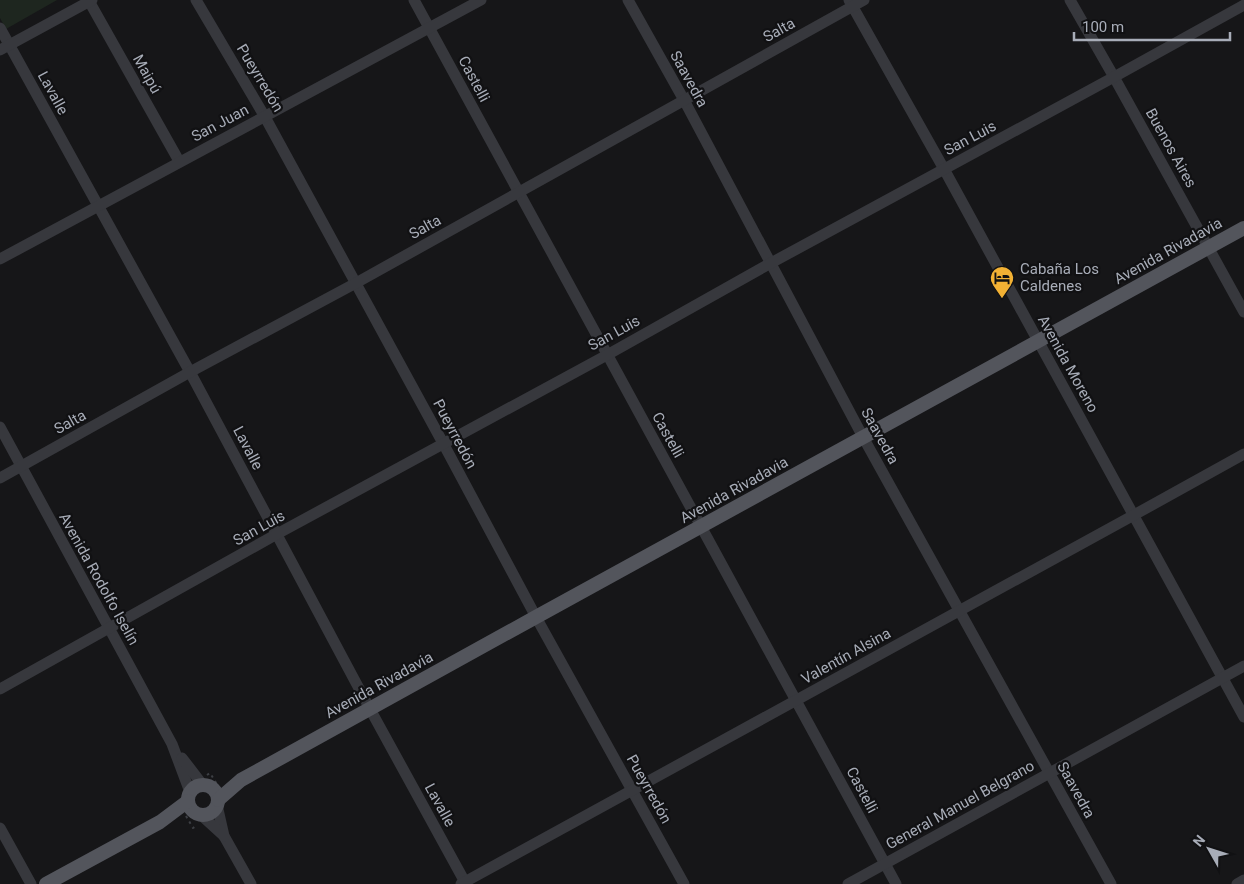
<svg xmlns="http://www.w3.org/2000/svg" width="1244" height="884" font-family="Roboto,sans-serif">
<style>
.green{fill:#1e261f}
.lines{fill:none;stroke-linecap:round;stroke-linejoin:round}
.path{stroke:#3d3f44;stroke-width:2;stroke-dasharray:2.5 4;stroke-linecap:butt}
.minor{stroke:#37383d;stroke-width:11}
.major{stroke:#53555c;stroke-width:14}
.labels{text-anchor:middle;stroke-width:4.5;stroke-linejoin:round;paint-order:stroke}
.street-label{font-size:15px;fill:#a8adb8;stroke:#111113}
.poi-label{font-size:15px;fill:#a8adb8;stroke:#111113;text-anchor:start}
</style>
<rect width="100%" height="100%" fill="#161618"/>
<!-- green -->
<path class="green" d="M0,0H57L6,29L0,18Z"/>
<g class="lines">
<!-- path -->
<g class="path">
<path d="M207,775L210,773L218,786"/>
<path d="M186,816L193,828L196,826"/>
</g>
<!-- minor -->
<g class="minor">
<path d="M196,0L265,117L443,443L536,617L684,884"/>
<path d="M414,0L896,884"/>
<path d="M628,0L684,100L863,437L1111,884"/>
<path d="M849,0L944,169L1244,717"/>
<path d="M1070,0L1114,77L1244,312"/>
<path d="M89,1L179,161"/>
<path d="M0,28L190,372L370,709L466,884"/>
<path d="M0,50L92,0"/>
<path d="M0,259L481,0"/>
<path d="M0,427L172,744L190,792"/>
<path d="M0,478L190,372L356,283L864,0"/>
<path d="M0,689L277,534L607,355L771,263L1114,77L1244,5"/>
<path d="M182,758L202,784"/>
<path d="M217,805L224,836L251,884"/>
<path d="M201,815L224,836"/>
<path d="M0,828L31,884"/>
<path d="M461,884L1134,515L1244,454"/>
<path d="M848,884L1244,666"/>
<path d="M1237,884L1244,880"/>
</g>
<!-- major -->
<g class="major">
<circle cx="203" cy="800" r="15"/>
<path d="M218,800L241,780L536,617L1244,228"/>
<path d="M46,884L160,822L188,801"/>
</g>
</g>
<!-- icons -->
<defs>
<g id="hotel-pin" transform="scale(1.25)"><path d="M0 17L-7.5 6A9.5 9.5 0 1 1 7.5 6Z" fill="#f2b134" stroke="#111113"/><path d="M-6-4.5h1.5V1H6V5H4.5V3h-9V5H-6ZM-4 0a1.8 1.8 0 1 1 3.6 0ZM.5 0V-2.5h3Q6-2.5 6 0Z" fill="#111"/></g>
</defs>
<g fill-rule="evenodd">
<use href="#hotel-pin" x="1002" y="278"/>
</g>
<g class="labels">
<!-- street labels -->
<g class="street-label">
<text transform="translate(779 30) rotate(-29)" y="5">Salta</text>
<text transform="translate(147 74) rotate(61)" y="5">Maipú</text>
<text transform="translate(260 78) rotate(59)" y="5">Pueyrredón</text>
<text transform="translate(474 79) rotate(62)" y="5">Castelli</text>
<text transform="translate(689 79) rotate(61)" y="5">Saavedra</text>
<text transform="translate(53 93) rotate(61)" y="5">Lavalle</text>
<text transform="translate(220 123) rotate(-28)" y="5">San Juan</text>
<text transform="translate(970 138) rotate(-28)" y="5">San Luis</text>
<text transform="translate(1171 148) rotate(61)" y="5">Buenos Aires</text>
<text transform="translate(425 227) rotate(-29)" y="5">Salta</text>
<text transform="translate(1168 251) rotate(-29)" y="5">Avenida Rivadavia</text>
<text transform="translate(614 333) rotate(-29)" y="5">San Luis</text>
<text transform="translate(1068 364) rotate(61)" y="5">Avenida Moreno</text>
<text transform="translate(70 422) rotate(-29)" y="5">Salta</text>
<text transform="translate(455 434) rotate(62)" y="5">Pueyrredón</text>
<text transform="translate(668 435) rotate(61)" y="5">Castelli</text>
<text transform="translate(880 436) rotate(61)" y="5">Saavedra</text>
<text transform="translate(248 448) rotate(62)" y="5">Lavalle</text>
<text transform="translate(734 490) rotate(-29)" y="5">Avenida Rivadavia</text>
<text transform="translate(259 528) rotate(-29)" y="5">San Luis</text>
<text transform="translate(99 579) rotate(61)" y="5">Avenida Rodolfo Iselín</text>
<text transform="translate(846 656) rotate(-29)" y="5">Valentín Alsina</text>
<text transform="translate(379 685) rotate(-29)" y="5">Avenida Rivadavia</text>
<text transform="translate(649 789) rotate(61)" y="5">Pueyrredón</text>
<text transform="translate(862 790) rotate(62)" y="5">Castelli</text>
<text transform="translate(1076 790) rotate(61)" y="5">Saavedra</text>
<text transform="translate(440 805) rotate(61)" y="5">Lavalle</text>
<text transform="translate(960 805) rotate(-29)" y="5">General Manuel Belgrano</text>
</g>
<!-- poi labels -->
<g class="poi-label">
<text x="1020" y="274">Cabaña Los<tspan x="1020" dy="17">Caldenes</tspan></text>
</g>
</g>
<!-- north arrow -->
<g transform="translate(1209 849) rotate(309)" stroke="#111113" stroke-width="4" paint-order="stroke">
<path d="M0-4L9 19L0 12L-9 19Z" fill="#a8adb8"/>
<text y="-8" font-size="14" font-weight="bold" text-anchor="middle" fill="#a8adb8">N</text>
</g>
<!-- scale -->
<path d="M1074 32v8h156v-8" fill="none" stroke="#a8adb8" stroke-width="2.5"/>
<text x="1082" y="32" font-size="15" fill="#a8adb8" stroke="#111113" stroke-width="4" paint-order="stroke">100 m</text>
</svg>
